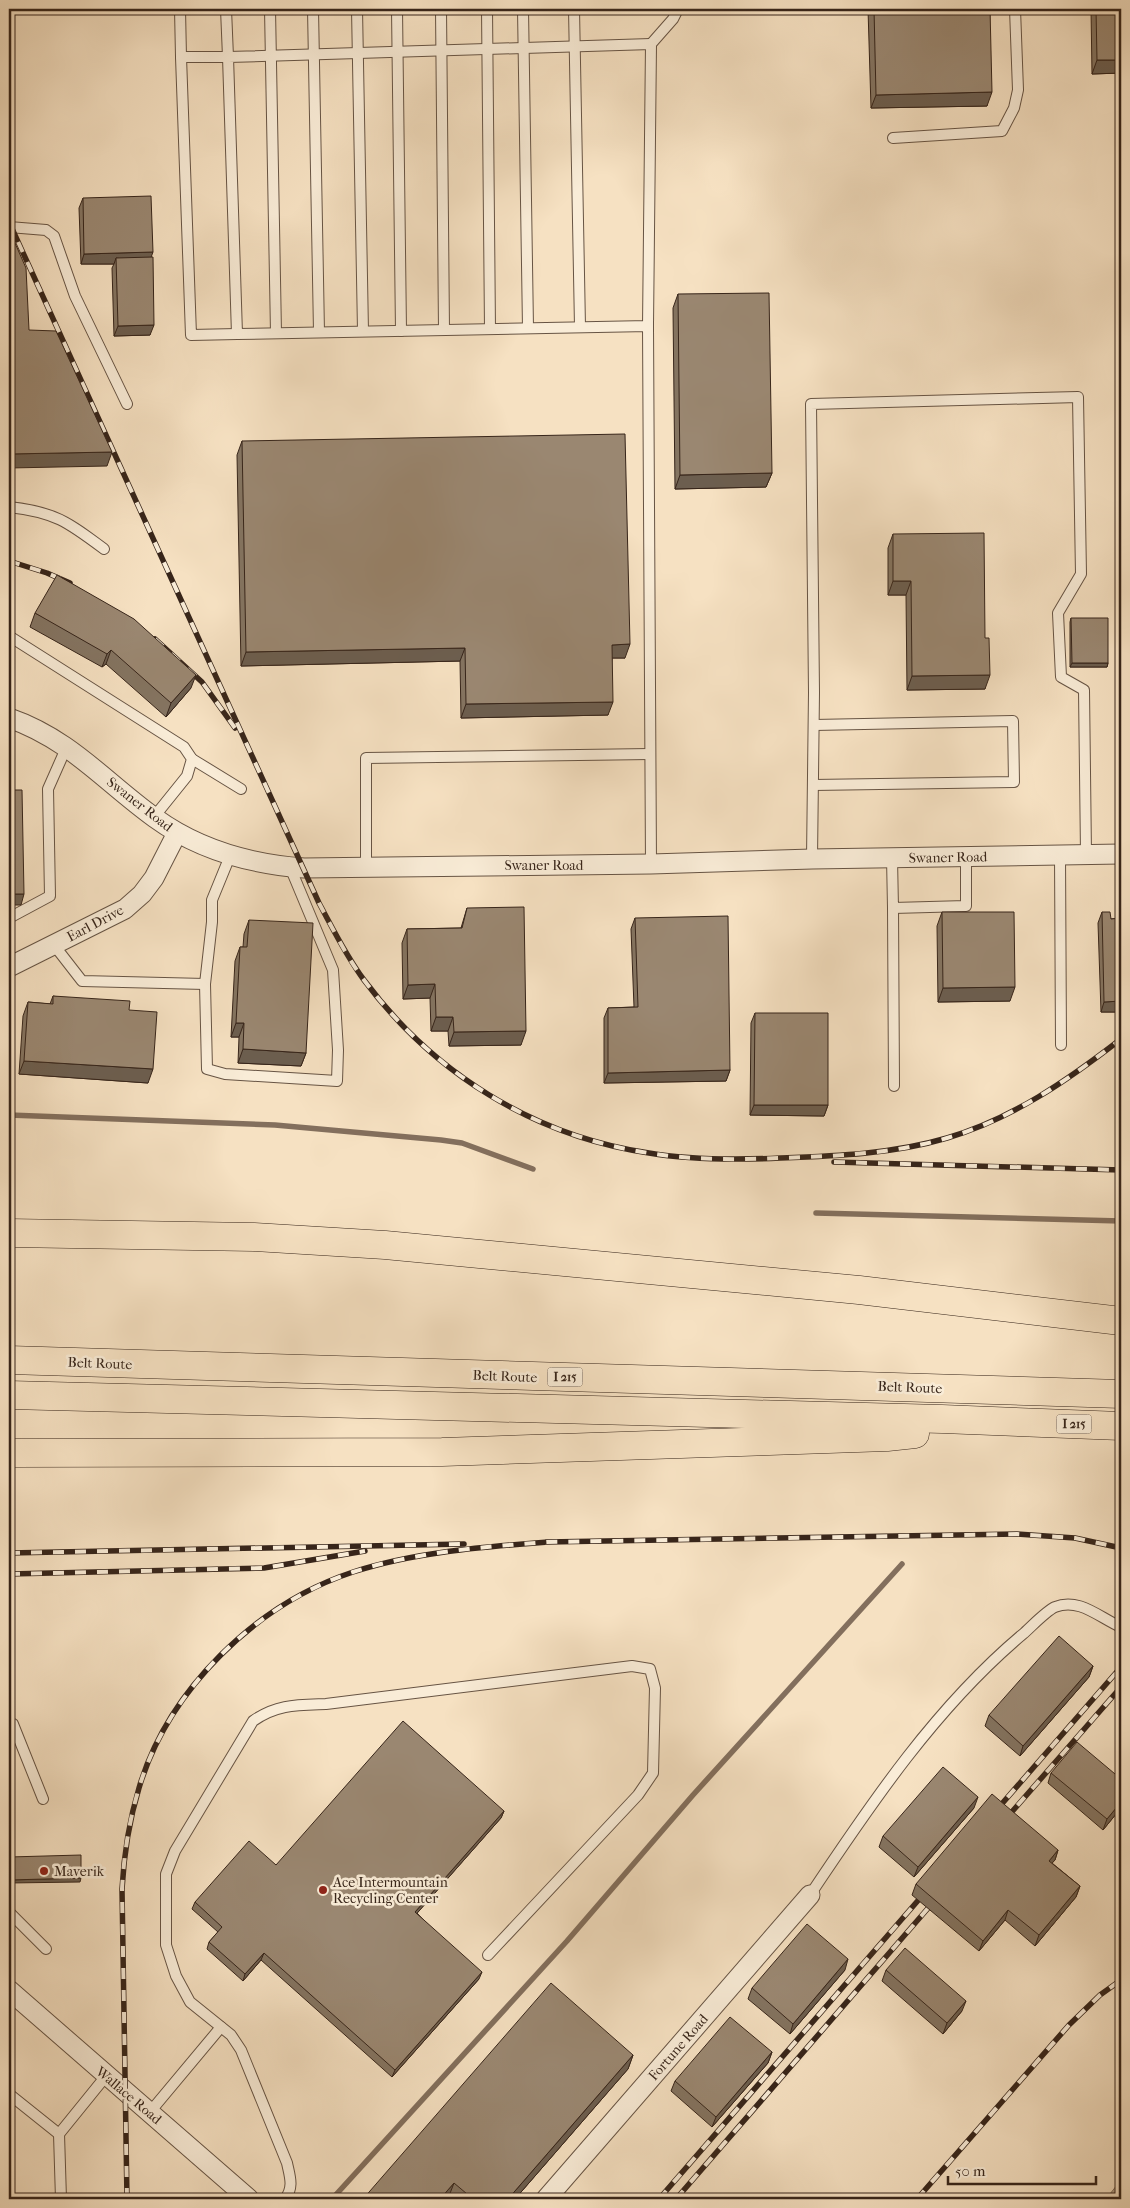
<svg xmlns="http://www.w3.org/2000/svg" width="1130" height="2208" font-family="'IM FELL French Canon',serif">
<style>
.water{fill:#b5a189;stroke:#836f5d}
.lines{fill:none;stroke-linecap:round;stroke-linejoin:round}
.stream{stroke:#836f5d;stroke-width:5.5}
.lane-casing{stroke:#675444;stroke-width:12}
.street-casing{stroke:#675444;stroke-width:21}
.highway-casing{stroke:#37251a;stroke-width:29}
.lane{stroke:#f9ecd7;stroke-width:10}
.street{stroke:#f9ecd7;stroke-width:19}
.highway{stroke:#f6e1c2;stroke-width:28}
.rail-casing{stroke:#37251a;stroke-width:5.5}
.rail{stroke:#f9ecd7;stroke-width:4;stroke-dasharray:11;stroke-linecap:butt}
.wall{fill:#847461;stroke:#37251a}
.shaded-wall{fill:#6c5e4f;stroke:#37251a}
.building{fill:#9a8771;stroke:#37251a}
.poi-dot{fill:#8f2418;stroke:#f9ecd7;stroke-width:2}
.labels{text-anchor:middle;stroke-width:5;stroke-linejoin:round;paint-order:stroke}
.shield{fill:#f9ecd7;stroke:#716153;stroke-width:1}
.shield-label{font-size:12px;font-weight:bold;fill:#37251a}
.street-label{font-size:14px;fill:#37251a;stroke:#f9ecd7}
.poi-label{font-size:14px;fill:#37251a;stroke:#f9ecd7;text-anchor:start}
</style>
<rect width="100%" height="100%" fill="#f6e1c2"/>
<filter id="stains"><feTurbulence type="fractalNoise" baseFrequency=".004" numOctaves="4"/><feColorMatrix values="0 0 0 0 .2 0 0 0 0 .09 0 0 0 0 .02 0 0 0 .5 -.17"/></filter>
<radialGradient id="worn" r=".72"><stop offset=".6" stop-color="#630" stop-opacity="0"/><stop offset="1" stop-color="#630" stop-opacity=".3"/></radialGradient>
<!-- water -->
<path class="water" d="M1121,2180V2199H1106Z"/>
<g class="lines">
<!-- stream -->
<g class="stream">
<path d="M9,1115L275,1125L441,1140L462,1143L533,1169"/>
<path d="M816,1213L1121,1221"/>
<path d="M332,2199L567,1941L693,1795L902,1564"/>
</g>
<!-- lane casing -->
<g class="lane-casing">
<g id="lane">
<path d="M180,9L181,57H228L226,9"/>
<path d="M270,9L276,333"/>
<path d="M313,9L319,332"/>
<path d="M357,9L363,331"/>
<path d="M397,9L401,331"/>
<path d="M441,9L444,330"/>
<path d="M487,9L490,329"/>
<path d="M523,9L528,328"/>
<path d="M574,9L580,327"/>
<path d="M651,44L673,19L678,9"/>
<path d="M181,57L191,335L237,334"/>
<path d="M893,138L1002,131L1014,108L1018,90L1015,9"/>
<path d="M9,227L46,230L54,236L75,296L127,404"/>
<path d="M648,326L237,334L228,57L651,44L648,326L651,864"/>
<path d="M9,507C55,512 68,522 104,549"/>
<path d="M9,636L184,747L192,759L187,776L154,817"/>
<path d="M192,759L241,789"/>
<path d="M813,785L1014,782L1013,721L814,725"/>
<path d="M1060,855L1061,1045"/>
<path d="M892,858L893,908L966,906V857"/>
<path d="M812,859L814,692L811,404L1078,397L1081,574L1058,613L1061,677L1084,690L1086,854"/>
<path d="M366,867V758L650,754"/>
<path d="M893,908L894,1086"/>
<path d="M9,918L50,896L48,789L67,746"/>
<path d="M54,945L82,981L205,984L212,922V900L230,856"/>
<path d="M205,984L207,1069L225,1074L337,1081L338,1050L333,970L290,867"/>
<path d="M9,1724H13L43,1799"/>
<path d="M810,1895C872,1802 937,1706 1023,1634C1031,1627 1046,1611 1055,1607C1079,1597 1100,1618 1121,1627"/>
<path d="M9,1912L46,1949"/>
<path d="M9,2094L59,2134L106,2076"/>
<path d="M150,2112L221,2027"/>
<path d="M59,2134L61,2199"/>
<path d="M285,2199C294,2187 290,2177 287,2163L241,2050L231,2035L190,2002L176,1976L166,1945V1874L175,1851L253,1721C277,1704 298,1705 326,1704L632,1666L650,1669L655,1688L653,1773L638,1795L488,1955"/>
</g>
</g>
<!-- street casing -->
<g class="street-casing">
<g id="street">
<path d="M9,718C70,739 105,782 155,818C199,850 249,864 304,868L651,864L812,859L1121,854"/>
<path d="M9,967L125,909L142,894L154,878L177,833"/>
<path d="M9,1990L249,2199"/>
<path d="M546,2199L810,1895"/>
</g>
</g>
<!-- highway casing -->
<g class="highway-casing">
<g id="highway">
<path d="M9,1233L254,1237L385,1245L859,1290L1121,1321"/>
<path d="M9,1360L1121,1394"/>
<path d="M9,1395L942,1419L1121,1426"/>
<path d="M9,1453L442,1452L887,1437L915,1434"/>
</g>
</g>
<!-- lane -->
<use href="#lane" class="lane"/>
<!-- street -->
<use href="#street" class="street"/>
<!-- highway -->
<use href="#highway" class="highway"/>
<!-- rail casing -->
<g class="rail-casing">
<g id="rail">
<path d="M9,222L319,903C333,929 346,956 364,980C433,1073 534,1136 649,1153C691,1160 737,1160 780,1158C836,1156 893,1154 947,1138C1012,1119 1068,1080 1121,1039"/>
<path d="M9,561L47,573L70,583"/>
<path d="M155,639L202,682L235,728"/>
<path d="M834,1162L1121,1170"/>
<path d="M9,1553L464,1544"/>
<path d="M9,1574L264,1568L365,1551"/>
<path d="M993,1814L1121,1667"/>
<path d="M1003,1822L1121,1687"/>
<path d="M127,2199L122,1889C124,1854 129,1821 139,1788C168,1690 256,1604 353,1572C415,1552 482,1547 547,1542L1017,1534L1075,1538L1121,1548"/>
<path d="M659,2199L928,1889"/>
<path d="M676,2199L936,1899"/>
<path d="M917,2199L1069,2025L1100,1995L1121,1980"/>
</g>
</g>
<!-- rail -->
<use href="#rail" class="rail"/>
</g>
<!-- wall -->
<g class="wall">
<path d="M868,9H990L987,106L871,108Z"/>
<path d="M1091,9H1121V73L1092,74Z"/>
<path d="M83,198L151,257L150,335L114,336L112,268L114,264H81L79,208Z"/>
<path d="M678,294L772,473L766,487L675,489L673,308Z"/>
<path d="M242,441L625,658H612L608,715L461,718L460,661L241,666L237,455Z"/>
<path d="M893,534L985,638V689L907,690L906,595H888V548Z"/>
<path d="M35,613L191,688L166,717L106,664L102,667L30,627Z"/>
<path d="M1071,618L1108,663L1107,667H1070V622Z"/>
<path d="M467,908L521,1045L449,1046L448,1031H431L430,998L403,999L402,943L407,929L461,928Z"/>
<path d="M942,912L1010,1001L938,1002L937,926Z"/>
<path d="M1102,912L1111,919L1121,918V1012H1101L1098,923Z"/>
<path d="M635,918L730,1070L726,1081L604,1083V1018L608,1008L634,1007L631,929Z"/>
<path d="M249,920L306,1053L301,1066L238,1063L239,1037H231L235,961L240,947H243L244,934Z"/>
<path d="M53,996L129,1010L148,1083L19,1074L23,1016L28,1002L50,1004Z"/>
<path d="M755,1013L828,1105L824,1116L750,1115L751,1023Z"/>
<path d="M1093,1666L1089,1677L1020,1756L985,1726L989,1715Z"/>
<path d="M1051,1773L1121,1779V1808L1103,1830L1048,1783Z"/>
<path d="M974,1808L914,1877L879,1847L883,1836Z"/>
<path d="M504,1811L501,1818L417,1913L479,1979L392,2077L261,1960L243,1981L207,1949L209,1942L218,1932L192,1909L195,1902L276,1865Z"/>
<path d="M1058,1850L1055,1860L1052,1863L1080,1886L1076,1897L1035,1946L1005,1920L979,1951L912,1895L916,1884Z"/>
<path d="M845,1970L790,2034L748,1999L752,1988Z"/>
<path d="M886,1970L962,2011L943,2034L882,1981Z"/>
<path d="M772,2052L768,2063L712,2127L671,2091L675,2081Z"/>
<path d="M633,2055L628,2069L515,2199H453L449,2196L447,2199H363Z"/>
</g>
<!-- shaded-wall -->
<g class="shaded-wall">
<path d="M1097,60H1121V73L1092,74Z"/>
<path d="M992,92L987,106L871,108L876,95Z"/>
<path d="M153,252L149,263L116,258L114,264H81L84,254Z"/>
<path d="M154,325L150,335L114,336L118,326Z"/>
<path d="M112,452L107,466L9,468V454Z"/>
<path d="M772,473L766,487L675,489L680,475Z"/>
<path d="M893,581H911L906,595H888Z"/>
<path d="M630,644L625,658H607L612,645Z"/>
<path d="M465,648L460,661L241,666L246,652Z"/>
<path d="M111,650L106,664L102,667L107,654Z"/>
<path d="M1072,663H1108L1107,667H1070Z"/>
<path d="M196,675L191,688L166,717L171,703Z"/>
<path d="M990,675L985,689L907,690L912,676Z"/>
<path d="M613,702L608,715L461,718L466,704Z"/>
<path d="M9,894H24L21,905H9Z"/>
<path d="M435,984L430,998L403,999L408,985Z"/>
<path d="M1015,987L1010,1001L938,1002L943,988Z"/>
<path d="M1121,1001V1012H1101L1104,1002Z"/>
<path d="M436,1017H453L448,1031H431Z"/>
<path d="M236,1023H244L239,1037H231Z"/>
<path d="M526,1031L521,1045L449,1046L454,1032Z"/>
<path d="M243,1049L306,1053L301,1066L238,1063Z"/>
<path d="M24,1061L153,1069L148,1083L19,1074Z"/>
<path d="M730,1070L726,1081L604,1083L608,1073Z"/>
<path d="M754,1105H828L824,1116L750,1115Z"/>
<path d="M1093,1666L1089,1677L1020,1756L1023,1746Z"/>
<path d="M978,1797L974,1808L914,1877L918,1867Z"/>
<path d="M1121,1802V1808L1103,1830L1107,1819Z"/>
<path d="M504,1811L501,1818L412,1919L415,1912Z"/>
<path d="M1058,1850L1055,1860L1045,1871L1049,1861Z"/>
<path d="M81,1878L80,1882L9,1883V1880Z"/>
<path d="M1080,1886L1076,1897L1035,1946L1039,1935Z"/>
<path d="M1008,1910L1005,1920L979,1951L983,1941Z"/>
<path d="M264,1953L261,1960L243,1981L245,1974Z"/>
<path d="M848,1959L845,1970L790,2034L793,2024Z"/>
<path d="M482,1972L479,1979L392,2077L395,2070Z"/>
<path d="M966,2001L962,2011L943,2034L947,2023Z"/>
<path d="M772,2052L768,2063L712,2127L716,2117Z"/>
<path d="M633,2055L628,2069L515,2199H508Z"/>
<path d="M454,2183L449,2196L447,2199H440Z"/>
</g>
<!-- building -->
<g class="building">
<path d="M874,9H990L992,92L876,95Z"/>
<path d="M1096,9H1121V60H1097Z"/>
<path d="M151,196L153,252L84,254L83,198Z"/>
<path d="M9,243H15L26,268L29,330L56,331L112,452L9,454Z"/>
<path d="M153,257L154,325L118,326L116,258Z"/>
<path d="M769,293L772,473L680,475L678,294Z"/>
<path d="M625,434L630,644L612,645L613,702L466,704L465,648L246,652L242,441Z"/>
<path d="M984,533L985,638H989L990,675L912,676L911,581H893V534Z"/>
<path d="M57,575L134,619L196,675L171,703L111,650L107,654L35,613Z"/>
<path d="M1071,618H1108V663H1072Z"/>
<path d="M9,790H22L24,894H9Z"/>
<path d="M524,907L526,1031L454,1032L453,1017H436L435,984L408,985L407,929L462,928L467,908Z"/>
<path d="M942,912H1014L1015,987L943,988Z"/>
<path d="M1102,912H1110L1111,919L1121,918V1001L1104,1002Z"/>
<path d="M728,916L730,1070L608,1073V1008L638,1007L635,918Z"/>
<path d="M249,920L313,923L306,1053L243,1049L244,1023H236L240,947H247Z"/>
<path d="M53,996L130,1001L129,1010L157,1012L153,1069L24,1061L28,1002L53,1004Z"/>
<path d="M755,1013H828V1105H754Z"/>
<path d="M1059,1636L1093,1666L1023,1746L989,1715Z"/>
<path d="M403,1721L504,1811L415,1912L482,1972L395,2070L264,1953L245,1974L209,1942L222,1927L195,1902L249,1841L276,1865Z"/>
<path d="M1077,1742L1121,1779V1802L1107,1819L1051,1773Z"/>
<path d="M943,1767L978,1797L918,1867L883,1836Z"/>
<path d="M992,1794L1058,1850L1049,1861L1080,1886L1039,1935L1008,1910L983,1941L916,1884Z"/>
<path d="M81,1855V1878L9,1880V1857Z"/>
<path d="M807,1924L848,1959L793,2024L752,1988Z"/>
<path d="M905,1948L966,2001L947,2023L886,1970Z"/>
<path d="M551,1983L633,2055L508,2199H473L454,2183L440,2199H363Z"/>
<path d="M730,2017L772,2052L716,2117L675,2081Z"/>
</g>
<!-- markers -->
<g class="poi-dot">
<circle cx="44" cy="1871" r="5"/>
<circle cx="323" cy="1890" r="5"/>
</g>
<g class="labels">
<!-- shield labels -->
<g class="shield">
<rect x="547.5" y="1367.5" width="35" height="19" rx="4"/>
<rect x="1056.5" y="1414.5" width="35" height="19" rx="4"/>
</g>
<g class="shield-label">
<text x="565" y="1381">I 215</text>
<text x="1074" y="1428">I 215</text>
</g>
<!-- street labels -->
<g class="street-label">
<text transform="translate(140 804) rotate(38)" y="5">Swaner Road</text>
<text transform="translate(948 857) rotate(-1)" y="5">Swaner Road</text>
<text x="544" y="870">Swaner Road</text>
<text transform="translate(95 923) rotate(-28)" y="5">Earl Drive</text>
<text transform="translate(100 1363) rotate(2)" y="5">Belt Route</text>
<text transform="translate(505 1376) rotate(2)" y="5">Belt Route</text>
<text transform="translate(910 1387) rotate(2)" y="5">Belt Route</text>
<text transform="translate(678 2047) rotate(-49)" y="5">Fortune Road</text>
<text transform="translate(129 2095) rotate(40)" y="5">Wallace Road</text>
</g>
<!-- poi labels -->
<g class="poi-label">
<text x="54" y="1876">Maverik</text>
<text x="333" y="1887">Ace Intermountain<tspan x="333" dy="16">Recycling Center</tspan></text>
</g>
</g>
<!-- margin -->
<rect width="1130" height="2208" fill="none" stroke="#f6e1c2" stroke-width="30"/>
<rect x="10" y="10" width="1110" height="2188" fill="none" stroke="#37251a" stroke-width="2.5"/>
<rect x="15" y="15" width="1100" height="2178" fill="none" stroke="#37251a"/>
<!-- scale -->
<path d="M948 2176v8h148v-8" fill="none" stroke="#37251a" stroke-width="2.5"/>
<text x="955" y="2176" font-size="15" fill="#37251a" stroke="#f9ecd7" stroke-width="4" paint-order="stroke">50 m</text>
<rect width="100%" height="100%" filter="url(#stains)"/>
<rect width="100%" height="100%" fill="url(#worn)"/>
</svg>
